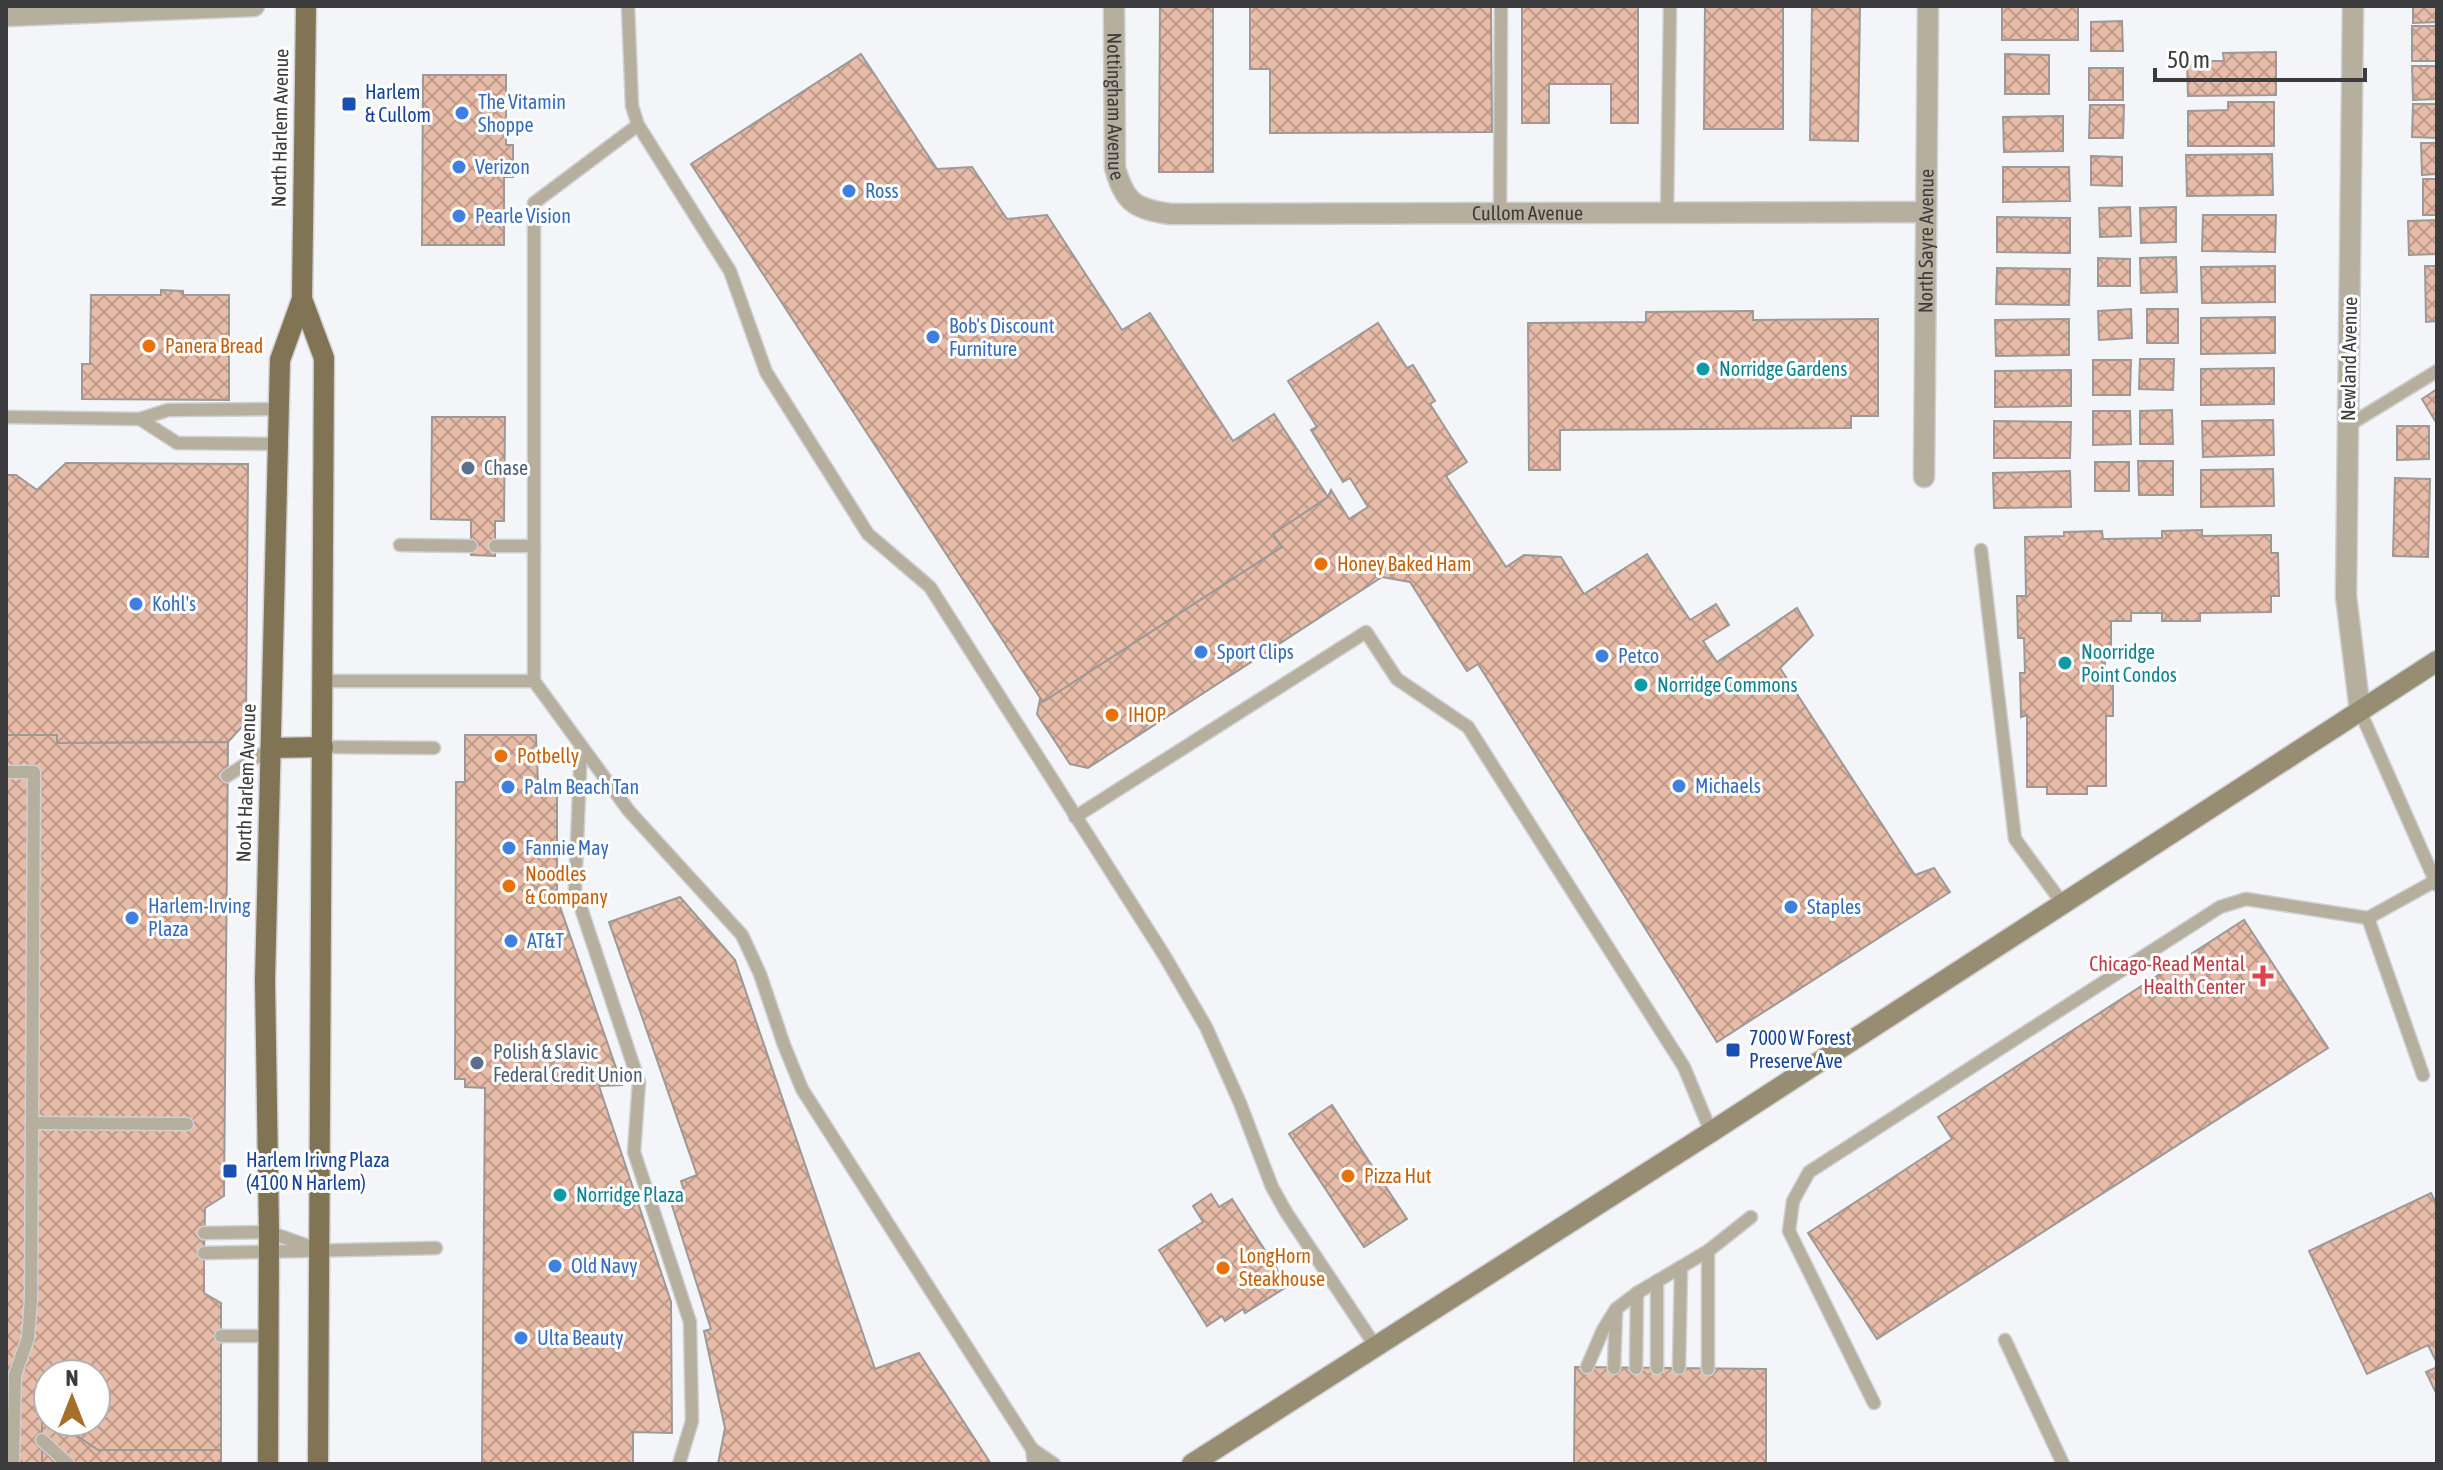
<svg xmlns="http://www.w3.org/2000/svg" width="2443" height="1470" font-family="'Asap Condensed',sans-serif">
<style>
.building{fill:url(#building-cross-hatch);stroke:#9d9996;stroke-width:2}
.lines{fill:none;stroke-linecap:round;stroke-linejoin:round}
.service-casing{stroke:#cfd0d4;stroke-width:15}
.minor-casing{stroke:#cfd0d4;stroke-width:23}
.secondary-casing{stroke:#cfd0d4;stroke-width:23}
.primary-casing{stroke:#cfd0d4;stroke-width:23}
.service{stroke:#b6af9d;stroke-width:12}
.minor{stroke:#b6af9d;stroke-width:20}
.secondary{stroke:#978d73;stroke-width:20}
.primary{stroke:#817454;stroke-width:20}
.transit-dot{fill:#1a4fb4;stroke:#fff;stroke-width:3}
.shop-dot{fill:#3f7fe0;stroke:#fff;stroke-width:3}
.food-dot{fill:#e8710a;stroke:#fff;stroke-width:3}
.culture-dot{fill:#0f9aa8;stroke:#fff;stroke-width:3}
.service-dot{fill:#5c6f8a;stroke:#fff;stroke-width:3}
.health-dot{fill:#e0444e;stroke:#fff;stroke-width:3}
.labels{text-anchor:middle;stroke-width:6;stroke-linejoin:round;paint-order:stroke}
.transit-label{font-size:20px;fill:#164399;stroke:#fff;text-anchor:start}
.shop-label{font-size:20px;fill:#366cbe;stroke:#fff;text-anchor:start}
.street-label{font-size:20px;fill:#3c3c3e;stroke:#fff}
.food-label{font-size:20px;fill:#c56008;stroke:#fff;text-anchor:start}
.culture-label{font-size:20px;fill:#0d838f;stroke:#fff;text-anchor:start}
.service-label{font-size:20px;fill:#4e5e75;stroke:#fff;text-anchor:start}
.health-label{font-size:20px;fill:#be3a42;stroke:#fff;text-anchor:end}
</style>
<defs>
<pattern id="building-cross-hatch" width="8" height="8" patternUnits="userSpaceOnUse" patternTransform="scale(2)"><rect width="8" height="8" fill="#e8bca8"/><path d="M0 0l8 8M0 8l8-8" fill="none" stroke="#bd9a8a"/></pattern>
</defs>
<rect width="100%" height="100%" fill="#f4f5f9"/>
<!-- building -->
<g class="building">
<path d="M1160,6H1213V172H1159Z"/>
<path d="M1250,6H1491L1492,132L1270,133V69H1250Z"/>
<path d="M1522,6H1638V123H1611V84H1549V123H1522Z"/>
<path d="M1705,6H1783V129H1704Z"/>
<path d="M1812,6H1860L1858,141L1810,140Z"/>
<rect x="2002" y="6" width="76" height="34"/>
<path d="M2413,6H2437V22L2413,23Z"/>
<path d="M2122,21L2123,51H2091V22Z"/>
<rect x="2412" y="26" width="25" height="35"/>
<path d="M2276,52V95L2188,96L2187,61H2224L2223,53Z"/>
<path d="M861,54L937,169L972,167L1007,219L1047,215L1122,330L1150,313L1233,441L1274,414L1328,497L1273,534L1282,547L1043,702L691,164Z"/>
<path d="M2005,54L2049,55V94H2005Z"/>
<path d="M2412,66H2437V99L2413,100Z"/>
<rect x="2089" y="68" width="34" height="32"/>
<path d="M423,75H506V145H513V177H504V245H422Z"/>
<path d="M2228,102H2274V146H2188V111L2228,110Z"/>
<path d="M2413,104H2437V138L2412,137Z"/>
<path d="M2090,105H2124L2123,138H2089Z"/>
<path d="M2063,116V151L2004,152L2003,117Z"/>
<path d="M2421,143H2437V174L2422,175Z"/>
<path d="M2272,154L2273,195L2187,196L2186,155Z"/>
<path d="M2091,156L2122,157V186L2091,185Z"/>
<path d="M2003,167H2069L2070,201L2003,202Z"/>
<rect x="2423" y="179" width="14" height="36"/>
<path d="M2130,207L2131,236L2100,237L2099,208Z"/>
<path d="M2176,207V242L2141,243L2140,208Z"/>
<path d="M2203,215H2276L2275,252L2202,251Z"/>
<path d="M1997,217L2070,218V253L1997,252Z"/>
<path d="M2437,220V254L2409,255L2408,221Z"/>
<path d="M2176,257L2177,292L2141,293L2140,258Z"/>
<path d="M2098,258L2130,259V286H2098Z"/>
<path d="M2275,266V302L2202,303L2201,267Z"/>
<path d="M2425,266H2437V321L2426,322Z"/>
<path d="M1997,268L2070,269L2069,305L1996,304Z"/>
<path d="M161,290L183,291V295H229V400L82,399V364H90L91,295H161Z"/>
<path d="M2131,309L2132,338L2099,340L2098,311Z"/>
<rect x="2147" y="309" width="31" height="34"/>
<path d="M1753,311V320L1878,319V416H1851V428L1560,430V470H1529L1528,323L1646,322V312Z"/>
<path d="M2275,317V353L2201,354V318Z"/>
<path d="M2069,319V355L1996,356L1995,320Z"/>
<path d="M1378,323L1407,368L1413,365L1435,401L1430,404L1467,462L1446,476L1506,567L1524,555L1561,557L1584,594L1647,554L1690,620L1716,604L1729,625L1703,641L1717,662L1797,608L1813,635L1780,668L1915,875L1934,868L1950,892L1717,1042L1478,664L1467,671L1410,582L1382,577L1088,768L1070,764L1037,714L1040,699L1043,702L1282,547L1273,534L1328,497L1331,490L1349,519L1368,507L1350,478L1343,482L1311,430L1317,427L1288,381Z"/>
<path d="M2140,359H2174L2173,390L2139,389Z"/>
<path d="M2093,360H2131L2130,395H2093Z"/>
<path d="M2274,368V404L2201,405V369Z"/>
<path d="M2071,370V406L1995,407V371Z"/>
<path d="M2437,389V424L2422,399Z"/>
<path d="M2172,410L2173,444H2140V411Z"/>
<path d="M2093,411H2130L2131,444L2093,445Z"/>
<path d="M432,417H505L504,521H495V556L471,555V520L431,519Z"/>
<path d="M2273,420L2274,455L2203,457L2202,421Z"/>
<path d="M1994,421L2071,422L2070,458H1994Z"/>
<path d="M2397,426H2429V459L2397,460Z"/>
<path d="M2138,461H2173V495H2139Z"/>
<rect x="2095" y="462" width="34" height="29"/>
<path d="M66,463L248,464L246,722L228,742L57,743V735H6V475H16L37,490Z"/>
<path d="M2273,469L2274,506L2201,507V470Z"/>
<path d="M2070,471L2071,507L1994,508L1993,473Z"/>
<path d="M2395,478L2430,479L2428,557L2393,556Z"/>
<path d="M2202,530V536L2271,535V553H2278L2279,596H2271V612L2200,613V621H2162V613H2131V621H2111V654H2105V677H2113V716H2106V786H2087V794H2047V787H2027V715L2021,717L2020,673H2025L2024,638H2018L2017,596H2026L2025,537L2064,536V532L2102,531L2103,539L2162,538V531Z"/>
<path d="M6,735H57V743L228,742L224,1196L205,1208L204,1253V1293L221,1303V1450H98L56,1422H96V1374H48V1416L42,1413V1464H6Z"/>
<path d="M465,735H536L538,783H557V898L622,1085L599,1086L671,1302L672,1433L633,1432V1464H482L485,1088L465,1087V1079H455L456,782H465Z"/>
<path d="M680,897L735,960L875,1369L919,1353L991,1464H718L725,1428L704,1331L711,1329L670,1199L685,1194L681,1181L697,1175L609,922Z"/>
<path d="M2244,920L2328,1048L1877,1339L1808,1233L1952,1139L1938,1117Z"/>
<path d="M1332,1105L1407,1219L1364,1247L1289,1134Z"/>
<path d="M2431,1193L2437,1205V1363L2428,1345L2367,1374L2309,1251Z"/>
<path d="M1211,1194L1219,1207L1232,1199L1288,1286L1245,1313L1243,1309L1225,1321L1222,1316L1207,1326L1159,1250L1203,1222L1193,1206Z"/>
<path d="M1575,1367L1766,1369V1464H1574Z"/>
<path d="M2437,1367V1395L2426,1372Z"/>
<path d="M42,1413L48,1416V1422H56L98,1450H221V1464H42Z"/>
</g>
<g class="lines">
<!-- service casing -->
<g class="service-casing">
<g id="service">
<path d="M628,6L632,106L638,125L730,271L766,372L868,534L930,587L1164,955L1206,1027L1240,1103L1272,1187L1286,1212L1376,1347"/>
<path d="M638,125L534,203V681L629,811L742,935L760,974L784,1045L802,1089L1032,1449L1034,1464"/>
<path d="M1500,213L1501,6"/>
<path d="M1667,213L1670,6"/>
<path d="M6,417L140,419L168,410L280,409"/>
<path d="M140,419L177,443L279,444"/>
<path d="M2349,425L2437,371"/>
<path d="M400,545L471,546"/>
<path d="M495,546H534"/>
<path d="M1981,550L2015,839L2063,904"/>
<path d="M322,681H534"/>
<path d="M2360,711L2437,885"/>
<path d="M581,746L575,890L639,1082L634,1152L690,1322L692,1421L679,1464"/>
<path d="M323,747L434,748"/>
<path d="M6,772H34L31,1299L28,1338L15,1375L13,1464"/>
<path d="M227,776L271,748"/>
<path d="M1075,817L1366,632L1397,679L1468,727L1684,1067L1711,1132"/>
<path d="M2423,1075L2368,918L2435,881"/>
<path d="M33,1123L187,1124"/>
<path d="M204,1233L269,1232L314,1248"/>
<path d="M204,1253L436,1248"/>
<path d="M1657,1281V1368"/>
<path d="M221,1336H268"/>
<path d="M2005,1340L2063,1464"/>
<path d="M1587,1367L1603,1330L1616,1309L1637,1293L1708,1251L1751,1217"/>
<path d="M1614,1368L1616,1311"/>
<path d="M1636,1368L1637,1293"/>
<path d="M1679,1368L1681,1267"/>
<path d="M1708,1369V1251"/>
<path d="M1874,1403L1789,1231L1793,1201L1809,1172L2220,907L2246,899L2368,918"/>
<path d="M42,1440L68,1464"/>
<path d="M1032,1449L1054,1464"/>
</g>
</g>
<!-- minor casing -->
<g class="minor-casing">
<g id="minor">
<path id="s1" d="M1114,6L1115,168C1125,203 1135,209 1171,214L1926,212"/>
<path d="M2353,6L2346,596L2360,711"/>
<path d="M6,16L254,6"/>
<path id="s2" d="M1924,477L1928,6"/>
</g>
</g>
<!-- secondary casing -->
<g class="secondary-casing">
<path id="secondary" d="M1192,1464L1711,1132L2437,661"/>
</g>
<!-- primary casing -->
<g class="primary-casing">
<g id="primary">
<path d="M302,299L324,358L318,1464"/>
<path d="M271,748L323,747"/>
<path d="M268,1464L269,1232L265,981L280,360L302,299L306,6"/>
</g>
</g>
<!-- service -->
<use href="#service" class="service"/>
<!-- minor -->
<use href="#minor" class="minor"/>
<!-- secondary -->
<use href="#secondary" class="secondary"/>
<!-- primary -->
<use href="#primary" class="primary"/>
</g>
<!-- markers -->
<g class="transit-dot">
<rect x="341" y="96" width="16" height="16" rx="4"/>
<rect x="1725" y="1042" width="16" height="16" rx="4"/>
<rect x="222" y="1163" width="16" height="16" rx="4"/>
</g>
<g class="shop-dot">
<circle cx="462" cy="113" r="8"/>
<circle cx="459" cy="167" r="8"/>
<circle cx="849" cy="191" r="8"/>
<circle cx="459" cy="216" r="8"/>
<circle cx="933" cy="337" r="8"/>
<circle cx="136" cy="604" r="8"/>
<circle cx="1201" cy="652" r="8"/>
<circle cx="1602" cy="656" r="8"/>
<circle cx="1679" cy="786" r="8"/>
<circle cx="508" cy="787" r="8"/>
<circle cx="509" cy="848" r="8"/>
<circle cx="1791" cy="907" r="8"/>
<circle cx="132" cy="918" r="8"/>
<circle cx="511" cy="941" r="8"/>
<circle cx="555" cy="1266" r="8"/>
<circle cx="521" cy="1338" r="8"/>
</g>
<g class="food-dot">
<circle cx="149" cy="346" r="8"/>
<circle cx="1321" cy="564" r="8"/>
<circle cx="1112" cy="715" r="8"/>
<circle cx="501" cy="756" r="8"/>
<circle cx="509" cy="886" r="8"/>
<circle cx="1348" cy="1176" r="8"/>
<circle cx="1223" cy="1268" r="8"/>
</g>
<g class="culture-dot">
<circle cx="1703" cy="369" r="8"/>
<circle cx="2065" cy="663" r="8"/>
<circle cx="1641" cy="685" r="8"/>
<circle cx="560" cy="1195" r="8"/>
</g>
<g class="service-dot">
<circle cx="468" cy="468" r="8"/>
<circle cx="477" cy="1063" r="8"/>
</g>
<path class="health-dot" d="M2259 964h8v8h8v8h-8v8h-8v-8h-8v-8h8z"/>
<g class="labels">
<!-- transit labels -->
<g class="transit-label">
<text x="365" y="99">Harlem<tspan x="365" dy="23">&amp; Cullom</tspan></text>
<text x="1749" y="1045">7000 W Forest<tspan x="1749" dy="23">Preserve Ave</tspan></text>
<text x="246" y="1167">Harlem Irivng Plaza<tspan x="246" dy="23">(4100 N Harlem)</tspan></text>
</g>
<!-- shop labels -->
<g class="shop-label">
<text x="478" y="109">The Vitamin<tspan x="478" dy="23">Shoppe</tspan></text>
<text x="475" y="174">Verizon</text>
<text x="865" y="198">Ross</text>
<text x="475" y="223">Pearle Vision</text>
<text x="949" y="333">Bob's Discount<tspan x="949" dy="23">Furniture</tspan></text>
<text x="152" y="611">Kohl's</text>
<text x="1217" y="659">Sport Clips</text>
<text x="1618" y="663">Petco</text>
<text x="1695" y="793">Michaels</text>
<text x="524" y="794">Palm Beach Tan</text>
<text x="525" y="855">Fannie May</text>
<text x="148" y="913">Harlem-Irving<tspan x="148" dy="23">Plaza</tspan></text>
<text x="1807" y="914">Staples</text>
<text x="527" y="948">AT&amp;T</text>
<text x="571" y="1273">Old Navy</text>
<text x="537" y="1345">Ulta Beauty</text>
</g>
<!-- street labels -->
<g class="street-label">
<text dy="7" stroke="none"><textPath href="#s1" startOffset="100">Nottingham Avenue</textPath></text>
<text transform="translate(280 128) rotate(-89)" y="7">North Harlem Avenue</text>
<text dy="7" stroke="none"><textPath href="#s1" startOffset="598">Cullom Avenue</textPath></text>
<text dy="7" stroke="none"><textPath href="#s2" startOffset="236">North Sayre Avenue</textPath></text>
<text transform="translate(2349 359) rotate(-89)" y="7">Newland Avenue</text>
<text transform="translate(246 783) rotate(-88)" y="7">North Harlem Avenue</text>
</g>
<!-- food labels -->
<g class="food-label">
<text x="165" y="353">Panera Bread</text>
<text x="1337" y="571">Honey Baked Ham</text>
<text x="1128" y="722">IHOP</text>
<text x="517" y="763">Potbelly</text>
<text x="525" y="881">Noodles<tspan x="525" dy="23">&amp; Company</tspan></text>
<text x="1364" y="1183">Pizza Hut</text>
<text x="1239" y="1263">LongHorn<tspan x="1239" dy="23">Steakhouse</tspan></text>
</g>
<!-- culture labels -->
<g class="culture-label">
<text x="1719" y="376">Norridge Gardens</text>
<text x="2081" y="659">Noorridge<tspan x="2081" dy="23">Point Condos</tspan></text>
<text x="1657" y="692">Norridge Commons</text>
<text x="576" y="1202">Norridge Plaza</text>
</g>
<!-- service labels -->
<g class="service-label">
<text x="484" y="475">Chase</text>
<text x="493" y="1059">Polish &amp; Slavic<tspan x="493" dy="23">Federal Credit Union</tspan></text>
</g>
<!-- health labels -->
<g class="health-label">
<text x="2245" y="971">Chicago-Read Mental<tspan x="2245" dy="23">Health Center</tspan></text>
</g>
</g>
<!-- border -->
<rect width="2443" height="1470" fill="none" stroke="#3c3c3e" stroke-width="16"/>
<!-- north arrow -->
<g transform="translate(72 1398)"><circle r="38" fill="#ffffff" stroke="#b1b1b2" stroke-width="2"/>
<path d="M0-6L14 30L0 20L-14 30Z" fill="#a76e2c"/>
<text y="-12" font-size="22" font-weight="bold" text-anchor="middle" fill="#3c3c3e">N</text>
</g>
<!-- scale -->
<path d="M2155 68v12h210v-12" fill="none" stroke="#3c3c3e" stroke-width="4"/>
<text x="2167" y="68" font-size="24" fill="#3c3c3e" stroke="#ffffff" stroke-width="6" paint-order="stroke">50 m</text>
</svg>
